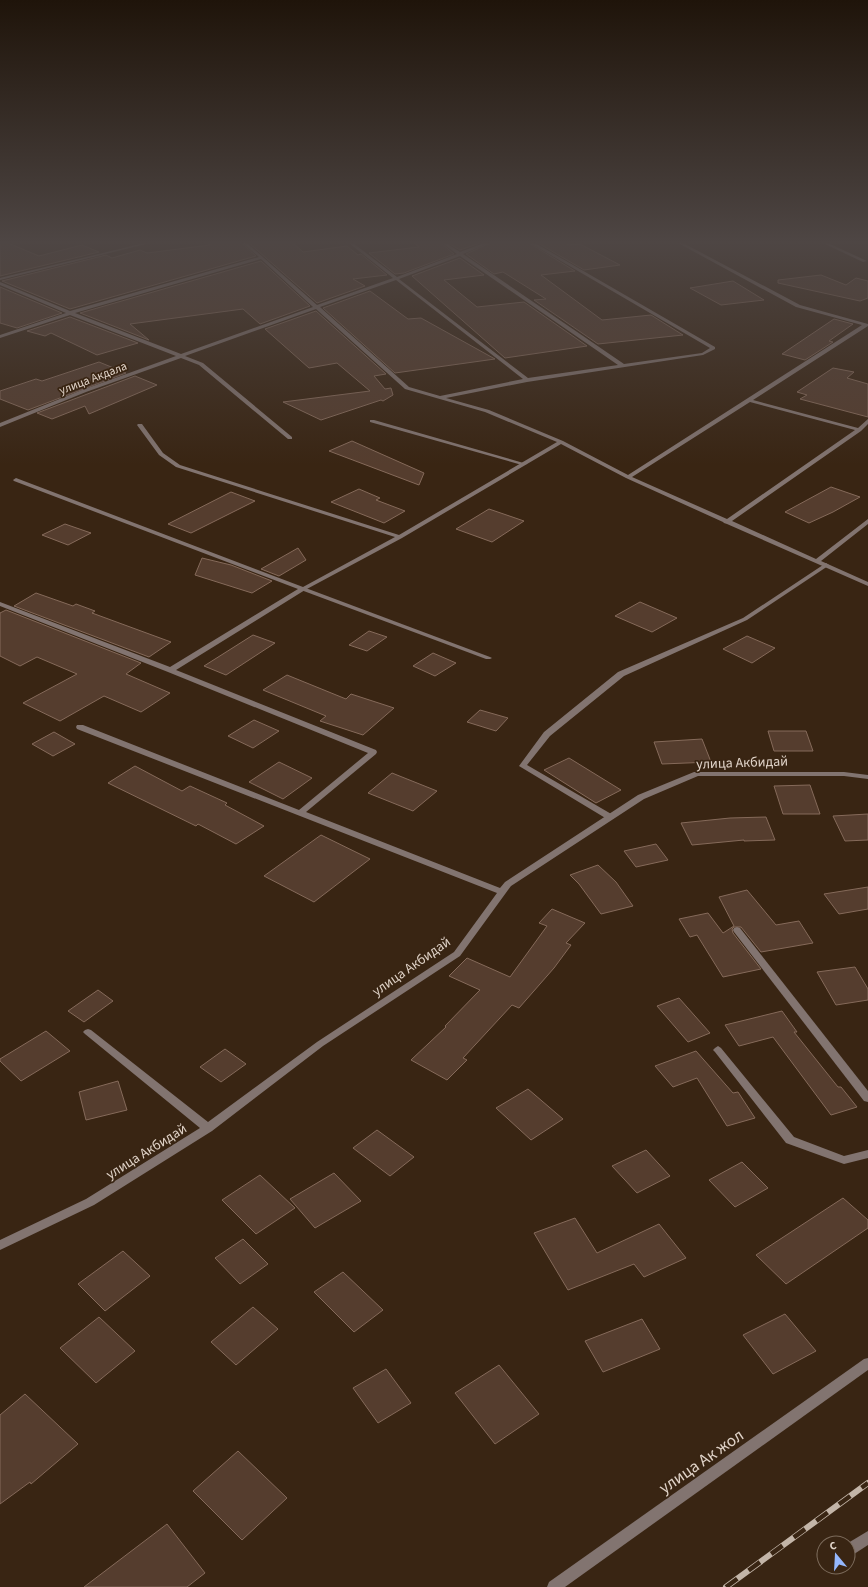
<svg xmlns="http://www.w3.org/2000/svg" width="868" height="1587" font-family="'Source Sans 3',sans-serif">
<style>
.building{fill:#553d2e;stroke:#856a5a}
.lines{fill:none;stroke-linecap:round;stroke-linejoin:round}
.service{fill:#827470;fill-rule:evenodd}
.minor{fill:#827470;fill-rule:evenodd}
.rail-casing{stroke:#c3b5a8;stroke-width:6}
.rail{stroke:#392513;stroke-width:4.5;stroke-dasharray:14;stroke-linecap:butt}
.labels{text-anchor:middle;stroke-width:3.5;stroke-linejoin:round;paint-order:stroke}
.far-street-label{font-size:12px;fill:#e0d3c8;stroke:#392513}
.street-label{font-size:14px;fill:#e0d3c8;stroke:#392513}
.near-street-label{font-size:17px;fill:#e0d3c8;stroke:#392513}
</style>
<rect width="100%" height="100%" fill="#392513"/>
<!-- building -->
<g class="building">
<path d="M0,243H8L39,256L82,245L99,252L0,276Z"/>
<path d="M207,243H242L256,256L70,309L2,281L106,255L112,258L140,250L147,253L210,245Z"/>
<path d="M249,243H293L303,252L347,246L358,255L361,254L387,275L353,279L365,286L317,303Z"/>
<path d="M414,243H441L454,254L404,273L395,274L369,253L419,247Z"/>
<path d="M448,243H480L460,250Z"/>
<path d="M490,243H529L575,271L541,275L602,320L651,315L683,335L598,344L534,300L546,299L503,272L494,274L466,254Z"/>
<path d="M538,243H566L569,245L580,244L620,265L584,270Z"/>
<path d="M460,258L484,275L444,280L477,307L524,302L587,346L505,358L412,276Z"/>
<path d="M261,261L310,306L260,324L243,309L130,324L149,340L80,313Z"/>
<path d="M821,275L846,285L856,278L868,281V298L860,301L778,283V280Z"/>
<path d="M733,281L764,300L721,305L690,288Z"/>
<path d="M0,287L62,313L17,328L0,323Z"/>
<path d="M370,291L408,319L421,318L495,359L395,373L323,308Z"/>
<path d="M316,311L386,374L374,376L385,389L391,388L393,395L383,401L381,400L321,420L283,402L370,391L337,363L309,368L265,329Z"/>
<path d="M70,317L138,343L97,355L51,333L45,336L27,331Z"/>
<path d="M834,319L853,324L829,341L833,342L805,360L782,354Z"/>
<path d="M99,362L126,373L28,410L0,399V391L36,379L42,381Z"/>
<path d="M833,368L854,372L847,378L868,384V417L800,399L807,395L797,392Z"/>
<path d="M135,376L157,385L89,414L85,406L52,419L37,413Z"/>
<path d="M352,441L424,473L419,485L329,451Z"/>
<path d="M831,487L860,497L833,512L809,523L785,512Z"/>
<path d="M359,489L380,498L376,500L405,511L384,523L331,502Z"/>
<path d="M231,492L255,501L191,533L168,524Z"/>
<path d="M489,509L524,521L492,542L456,529Z"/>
<path d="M65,524L91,533L68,545L42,535Z"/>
<path d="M298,548L306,560L279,576L261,569Z"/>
<path d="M202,558L231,565L272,581L252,593L195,575Z"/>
<path d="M36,593L73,606L76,604L95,611L92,613L171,642L149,657L14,606Z"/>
<path d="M640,602L677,618L652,632L615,616Z"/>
<path d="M6,610L141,663L126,674L170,693L141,712L104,696L60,721L23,703L77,674L37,657L20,666L0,656V613Z"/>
<path d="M369,631L387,637L367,651L349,645Z"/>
<path d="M253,635L275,643L226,675L204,666Z"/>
<path d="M747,636L775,648L752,663L723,649Z"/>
<path d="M433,653L456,663L435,676L413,666Z"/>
<path d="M287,675L346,699L351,694L394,708L363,735L320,721L326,716L263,690Z"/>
<path d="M480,710L508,718L496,731L467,722Z"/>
<path d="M254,720L279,731L253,748L228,736Z"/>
<path d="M768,731H806L813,751H774Z"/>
<path d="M54,732L75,744L53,756L32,744Z"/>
<path d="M702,739L711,762L662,764L654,742Z"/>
<path d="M569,758L621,790L596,803L544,770Z"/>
<path d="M279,762L312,778L283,799L249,782Z"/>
<path d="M135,766L182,791L190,786L227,803L225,805L264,826L236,844L198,824L196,826L108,783Z"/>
<path d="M392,773L437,791L413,811L368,793Z"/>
<path d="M810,785L820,814H783L774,786Z"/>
<path d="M868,814V840L845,841L833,816Z"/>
<path d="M766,817L775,840L744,841V840L692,845L681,823L730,818Z"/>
<path d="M321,835L370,859L314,902L264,876Z"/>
<path d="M656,844L668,860L636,867L624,851Z"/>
<path d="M598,865L616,882L633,906L601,914L579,884L570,875Z"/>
<path d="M868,887V909L839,914L824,894Z"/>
<path d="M747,890L776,925L799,921L813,943L761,952L741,927H734L732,929L733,933L761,969L723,977L697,935L690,937L679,919L708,913L723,933L734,926L719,897Z"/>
<path d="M552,909L585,923L566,943L571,945L554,968L519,1008L512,1005L463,1058L467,1060L447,1080L411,1060L446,1027L445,1026L480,990L449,976L467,958L510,977L547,926L539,923Z"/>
<path d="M855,967L868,989V1000L836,1005L817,972Z"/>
<path d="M98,990L113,1001L84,1022L68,1011Z"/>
<path d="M679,998L710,1033L688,1042L657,1006Z"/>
<path d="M782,1011L797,1032H794L838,1087H841L857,1107L831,1115L773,1037L739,1046L725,1025Z"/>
<path d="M46,1031L70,1051L21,1081L0,1061V1059Z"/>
<path d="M225,1049L246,1064L221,1082L200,1067Z"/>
<path d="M696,1051L733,1093L738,1092L755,1118L727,1126L697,1078L673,1087L655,1066Z"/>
<path d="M118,1081L127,1110L86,1120L79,1092Z"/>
<path d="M528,1089L563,1119L531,1140L496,1108Z"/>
<path d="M377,1130L414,1157L390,1176L353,1148Z"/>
<path d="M646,1150L670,1176L637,1193L612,1166Z"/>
<path d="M742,1162L768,1188L735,1207L709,1180Z"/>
<path d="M334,1173L361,1201L315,1228L290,1199Z"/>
<path d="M260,1175L295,1208L256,1234L222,1200Z"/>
<path d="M843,1198L868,1220V1228L786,1284L756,1255Z"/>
<path d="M575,1218L597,1253L659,1224L686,1258L644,1277L634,1264L568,1290L534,1233Z"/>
<path d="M243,1239L268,1264L240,1284L215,1258Z"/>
<path d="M123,1251L150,1276L105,1311L78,1284Z"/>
<path d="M343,1272L383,1310L354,1332L314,1292Z"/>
<path d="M253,1307L278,1329L236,1365L211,1342Z"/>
<path d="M785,1314L816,1351L773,1374L743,1335Z"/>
<path d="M99,1317L135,1351L96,1383L60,1348Z"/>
<path d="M642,1319L660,1349L603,1372L585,1341Z"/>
<path d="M499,1365L539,1414L495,1444L455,1393Z"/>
<path d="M386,1369L411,1403L378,1423L353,1388Z"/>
<path d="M25,1394L78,1444L31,1484L30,1482L0,1504V1415Z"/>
<path d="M238,1451L287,1498L242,1540L193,1491Z"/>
<path d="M167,1524L205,1573L187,1587H84Z"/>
</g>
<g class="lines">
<!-- service -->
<g class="service">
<path d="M370,420H374L527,464L522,465L370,422Z"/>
<path d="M826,563L829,565L828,566L747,620L624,676L550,736L527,765L613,815L614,817L613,819H607L519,766L544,732L618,672L743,618Z"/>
<path d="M303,587L490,657L492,658L490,659H486L301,590L300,589Z"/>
<path d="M737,927L740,928L868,1091V1102L864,1101L734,932L733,930L734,928Z"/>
<path d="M718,1046L721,1048L794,1137L844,1156L868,1150V1158L844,1164L786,1143L715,1052L713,1050L715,1048Z"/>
</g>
<!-- minor -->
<g class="minor">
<path d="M144,243H150L0,280V278Z"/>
<path d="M243,243H247L317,305L393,278L349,243H353L397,277L457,254L442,243H446L460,252L484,243H489L463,254L624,364L702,353L710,348L530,243H535L715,347V349L703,355L527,382L446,398L489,410L563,441L628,475L862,325L796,307L678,243H683L800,305L868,324V326L753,400L858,428L868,419V424L861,431L732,521L816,559L868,519V524L821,561L868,582V586L727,524L724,523L723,522L626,478L561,444L402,538L305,590L176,670L376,750L377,752L376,754L306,812L500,888L505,882L638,795L694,772H844L868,775V779L844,776H698L644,799L511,886L460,956L323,1046L212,1131L94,1205L0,1250V1240L86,1199L200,1128L85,1034L83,1032L85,1030L88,1029L91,1030L208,1122L317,1042L454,952L497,893L77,729L76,727L77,725H83L299,810L368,753L168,672L0,606V602L170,667L298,589L14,481L13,480L16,478L303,587L395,537L176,467L159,455L137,425L138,424H142L163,453L180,465L399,535L557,442L485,412L405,389L316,309L185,356L203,363L292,437V439H288L199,365L181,358L86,392L0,427V423L82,390L176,356L70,315L0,338V335L66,313L0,285V282L70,311L259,257ZM460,256L618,365L528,378L399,279ZM261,259L313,307L181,354L75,313ZM396,280L523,379L440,396L409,387L320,307ZM750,402L855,430L727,519L632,477Z"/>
<path d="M823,243H828L867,261L863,262Z"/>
<path d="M868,1358V1370L565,1587H547L549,1582L864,1359Z"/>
<path d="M868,1531V1545L848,1558V1543Z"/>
</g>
<!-- rail casing -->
<g class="rail-casing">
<path id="rail" d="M726,1587L868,1483"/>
</g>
<!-- rail -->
<use href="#rail" class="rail"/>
</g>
<!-- sky -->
<linearGradient id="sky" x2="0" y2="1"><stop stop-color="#1f140a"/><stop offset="0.52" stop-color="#4e4644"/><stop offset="1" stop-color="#4e4644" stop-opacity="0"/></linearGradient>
<rect width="868" height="465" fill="url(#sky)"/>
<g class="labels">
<!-- far-street labels -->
<g class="far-street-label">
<text transform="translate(93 378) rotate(-21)" y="4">улица Акдала</text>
</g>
<!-- street labels -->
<g class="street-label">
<text transform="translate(742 762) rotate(-2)" y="5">улица Акбидай</text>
<text transform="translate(411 966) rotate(-35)" y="5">улица Акбидай</text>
<text transform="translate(146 1151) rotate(-32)" y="5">улица Акбидай</text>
</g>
<!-- near-street labels -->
<g class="near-street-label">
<text transform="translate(701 1461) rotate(-35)" y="6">улица Ак жол</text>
</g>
</g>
<!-- north arrow -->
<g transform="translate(836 1555) rotate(342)"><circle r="19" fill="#392513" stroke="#7c6b5b"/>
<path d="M0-3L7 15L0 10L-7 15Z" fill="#94b7fd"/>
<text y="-6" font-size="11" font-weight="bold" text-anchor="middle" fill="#e0d3c8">С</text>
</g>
</svg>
